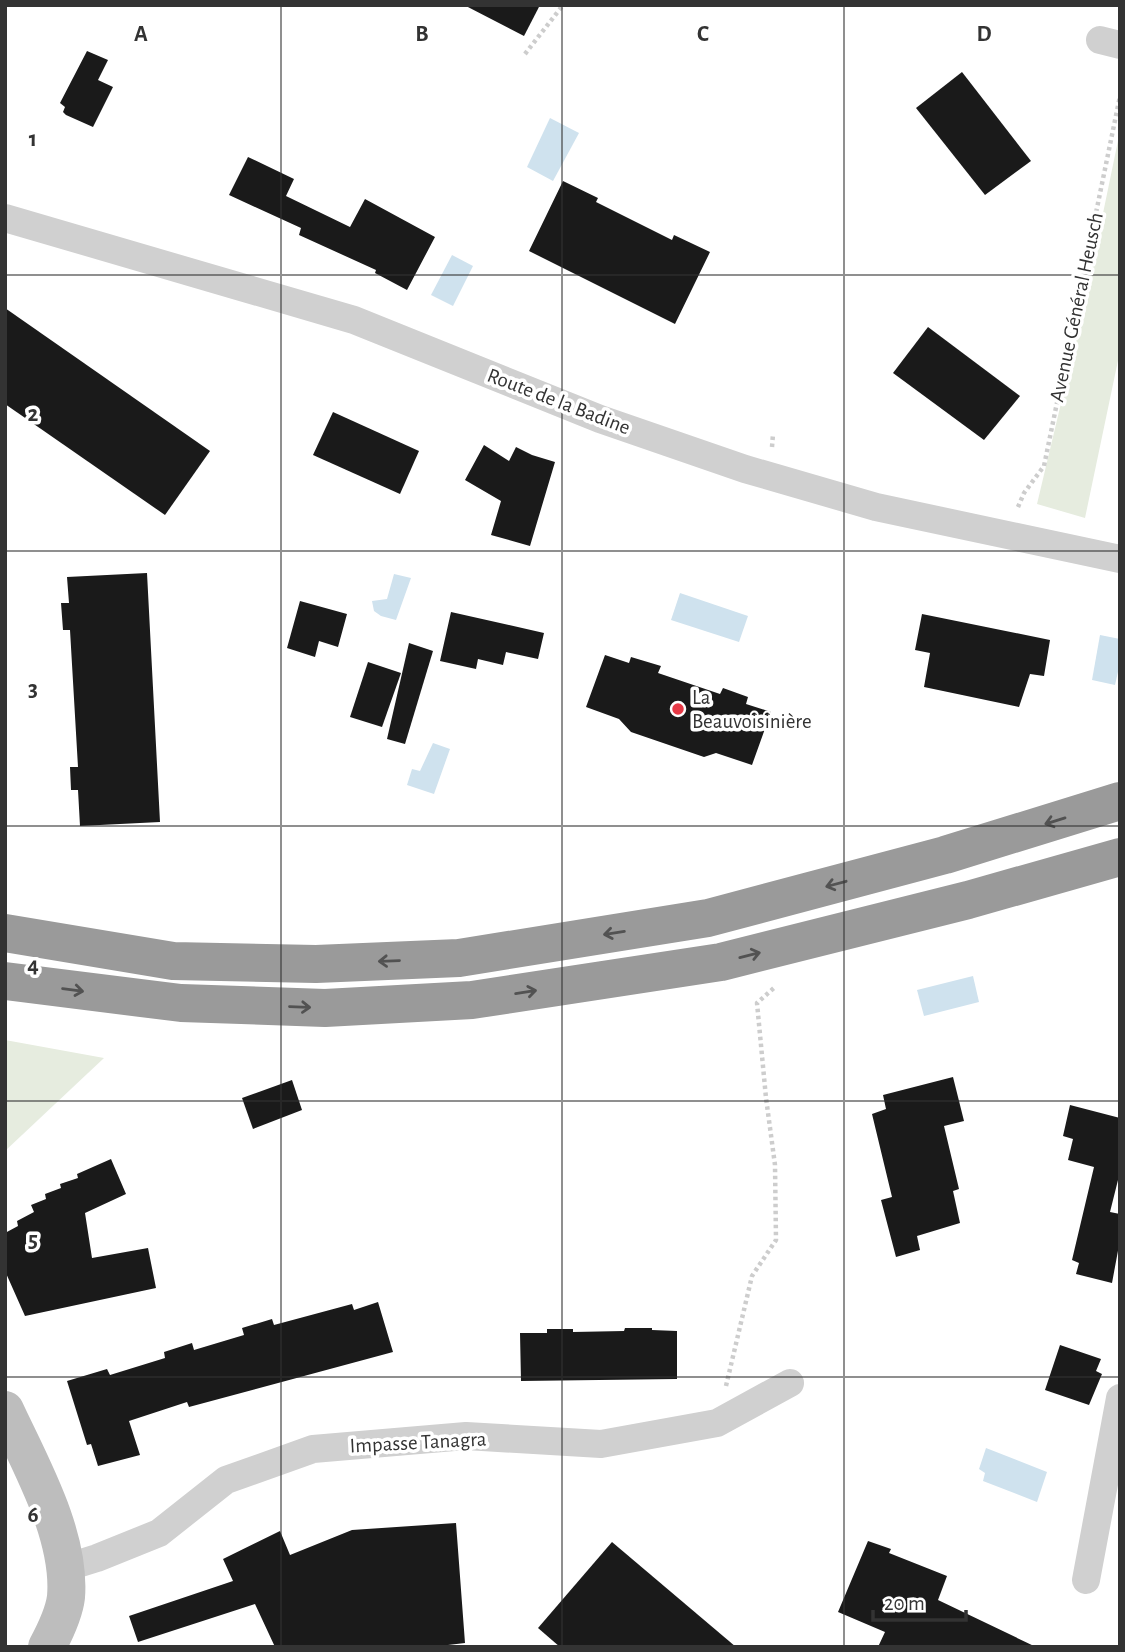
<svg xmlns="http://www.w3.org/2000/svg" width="1125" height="1652" font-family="'Alegreya Sans',sans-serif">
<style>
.green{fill:#e6ecdf}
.water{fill:#cfe2ee}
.building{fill:#1a1a1a}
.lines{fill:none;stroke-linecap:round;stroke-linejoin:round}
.path{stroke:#cdcdcd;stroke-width:4.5;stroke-dasharray:3.5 3.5;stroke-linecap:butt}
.street{stroke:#d0d0d0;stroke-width:28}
.secondary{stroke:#bdbdbd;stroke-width:38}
.highway{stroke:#9a9a9a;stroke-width:38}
.oneway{stroke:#525252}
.grid{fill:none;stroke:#333;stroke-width:2;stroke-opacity:0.55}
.poi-dot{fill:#e63946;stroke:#fff;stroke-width:2.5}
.labels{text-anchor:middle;stroke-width:7;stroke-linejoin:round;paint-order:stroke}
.street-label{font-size:21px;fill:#333;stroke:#fff}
.poi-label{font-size:21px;fill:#333;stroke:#fff;text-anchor:start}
.grid-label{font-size:23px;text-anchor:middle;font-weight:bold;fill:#333;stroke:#fff;stroke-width:7;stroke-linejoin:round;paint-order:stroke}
</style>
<rect width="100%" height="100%" fill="#fff"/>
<!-- green -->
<g class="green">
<path d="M1120,131V351L1085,518L1037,504L1082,315Z"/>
<path d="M5,1040L104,1058L5,1151Z"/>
</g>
<!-- water -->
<g class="water">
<path d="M550,118L579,133L553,181L527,167Z"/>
<path d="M452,255L473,266L453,306L431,295Z"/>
<path d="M394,574L411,578L396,620L381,616L374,611L372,601L387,599Z"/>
<path d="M680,593L748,616L739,642L671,620Z"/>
<path d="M1100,635L1120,639V663L1115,685L1092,680Z"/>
<path d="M433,743L450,749L434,794L407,785L412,769L420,771Z"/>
<path d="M973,976L979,1002L924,1016L917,990Z"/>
<path d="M986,1448L1047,1472L1037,1502L983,1481L985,1473L979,1469Z"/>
</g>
<!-- building -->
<g class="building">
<path d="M464,5H540L524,36Z"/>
<path d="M87,51L108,60L98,80L113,87L93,127L66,115L63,112L65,107L60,103Z"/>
<path d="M962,72L1031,161L985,195L916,108Z"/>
<path d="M248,157L294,179L286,196L350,227L365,199L435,237L407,290L375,273L376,270L299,235L301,228L229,195Z"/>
<path d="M563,181L598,198L596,202L672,240L674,235L710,252L675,324L529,251Z"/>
<path d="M5,308L210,451L165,515L5,404Z"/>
<path d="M928,327L1020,396L984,440L893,373Z"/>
<path d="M333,412L419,451L400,494L313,455Z"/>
<path d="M484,445L509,461L516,447L532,455L555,462L530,546L491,535L501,501L465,480Z"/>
<path d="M147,573L160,822L80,826L78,790H71L70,767H78L70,630H63L61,603H69L67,577Z"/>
<path d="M300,601L347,614L338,647L319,641L315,657L287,648Z"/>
<path d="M451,612L544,633L538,659L506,652L503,665L478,659L476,669L440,661Z"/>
<path d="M922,614L1050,640L1044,676L1030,674L1019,707L924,687L930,653L915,650Z"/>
<path d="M409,643L433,651L405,744L387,739Z"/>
<path d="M605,655L629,663L631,657L661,666L658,673L720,694L723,688L748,697L746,704L771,712L752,765L716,753L704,757L631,732L619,719L586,707Z"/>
<path d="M368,662L401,673L382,727L350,717Z"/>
<path d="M953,1077L964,1121L944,1126L959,1189L953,1191L960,1223L917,1236L920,1250L896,1257L881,1200L892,1197L872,1114L886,1109L883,1095Z"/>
<path d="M292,1080L302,1110L253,1129L242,1098Z"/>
<path d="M1070,1105L1120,1118V1172L1110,1212L1120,1214V1240L1112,1283L1076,1274L1079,1263L1072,1260L1094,1167L1068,1160L1073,1139L1063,1136Z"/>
<path d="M111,1159L126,1194L85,1213L92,1258L148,1248L156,1288L25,1316L5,1271V1233L18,1226L17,1221L34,1212L31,1205L46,1199L45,1194L61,1188L60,1184L78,1178L77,1174Z"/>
<path d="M378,1302L393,1352L189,1407L187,1402L129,1421L140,1455L98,1466L91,1444L87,1445L67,1381L107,1369L110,1375L165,1358L164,1352L192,1343L194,1350L244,1335L242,1328L272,1319L274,1325L352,1304L354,1310Z"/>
<path d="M625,1328H652V1330L677,1331V1379L521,1381L520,1333H547V1329H573V1332L624,1331Z"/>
<path d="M1060,1345L1101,1359L1096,1371L1102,1374L1089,1405L1045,1390Z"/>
<path d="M456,1523L465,1643L431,1647H275L255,1604L138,1642L129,1616L233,1581L223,1559L280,1531L290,1555L352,1530Z"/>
<path d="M868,1541L891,1549L889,1553L947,1576L938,1600L1036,1647H878L885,1632L838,1612Z"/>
<path d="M612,1542L736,1647H560L538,1628Z"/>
</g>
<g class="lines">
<!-- path -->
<g class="path">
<path d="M525,54L563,5"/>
<path d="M772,447L773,434"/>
<path d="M1018,507L1024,493L1044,466L1120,96"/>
<path d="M726,1386L752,1276L776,1240L775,1165L766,1098L757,1003L775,987"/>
</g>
<!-- street -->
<g class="street">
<path d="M1100,40L1120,45"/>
<path d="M5,218L354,320L600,419L745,469L876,507L1120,559"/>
<path d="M65,1568L97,1558L159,1533L226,1480L313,1449L466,1436L601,1444L717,1423L790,1383"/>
<path d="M1086,1580L1120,1398"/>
</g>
<!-- secondary -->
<path class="secondary" d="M5,1410C30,1464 71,1535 66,1597C64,1614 55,1632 47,1647"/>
<!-- highway -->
<g class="highway">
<path d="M5,933L173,961L316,964L459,958L708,918L945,855L1120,801"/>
<path d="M5,981L181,1003L325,1008L472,1000L721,962L968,900L1120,857"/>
</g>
</g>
<!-- one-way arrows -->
<defs><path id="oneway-shaft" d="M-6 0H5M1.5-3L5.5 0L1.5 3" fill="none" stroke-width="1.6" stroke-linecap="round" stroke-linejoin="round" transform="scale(1.75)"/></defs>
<g class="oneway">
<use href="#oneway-shaft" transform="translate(1055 821) rotate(163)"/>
<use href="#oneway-shaft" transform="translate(836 884) rotate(165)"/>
<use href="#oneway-shaft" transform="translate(614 933) rotate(171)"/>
<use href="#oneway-shaft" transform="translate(750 955) rotate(-14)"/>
<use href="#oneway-shaft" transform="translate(389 961) rotate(178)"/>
<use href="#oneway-shaft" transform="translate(73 990) rotate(7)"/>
<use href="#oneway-shaft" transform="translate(526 992) rotate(-9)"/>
<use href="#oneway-shaft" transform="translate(300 1007) rotate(2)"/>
</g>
<!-- grid -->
<path class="grid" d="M281,5V1647M562,5V1647M844,5V1647M5,275H1120M5,551H1120M5,826H1120M5,1101H1120M5,1377H1120"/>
<!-- markers -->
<circle class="poi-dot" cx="678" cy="709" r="7"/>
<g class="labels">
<!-- street labels -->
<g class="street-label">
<text transform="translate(1076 307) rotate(-78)" y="7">Avenue Général Heusch</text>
<text transform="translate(559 401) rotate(21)" y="7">Route de la Badine</text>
<text transform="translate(418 1442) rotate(-3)" y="7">Impasse Tanagra</text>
</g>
<!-- poi labels -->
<g class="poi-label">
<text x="692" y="704">La<tspan x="692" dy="24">Beauvoisinière</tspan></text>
</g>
</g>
<g class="grid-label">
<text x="141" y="41">A</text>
<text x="422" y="41">B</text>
<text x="703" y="41">C</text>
<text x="984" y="41">D</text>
<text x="33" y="146">1</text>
<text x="33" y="421">2</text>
<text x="33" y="696">3</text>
<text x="33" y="972">4</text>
<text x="33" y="1247">5</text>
<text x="33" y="1522">6</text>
</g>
<!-- border -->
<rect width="1125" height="1652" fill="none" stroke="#333333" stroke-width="14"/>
<!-- scale -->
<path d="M873 1610v10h93v-10" fill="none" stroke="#333333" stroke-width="3.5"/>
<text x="884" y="1610" font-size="21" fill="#333333" stroke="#ffffff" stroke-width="5" paint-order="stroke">20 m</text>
</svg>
